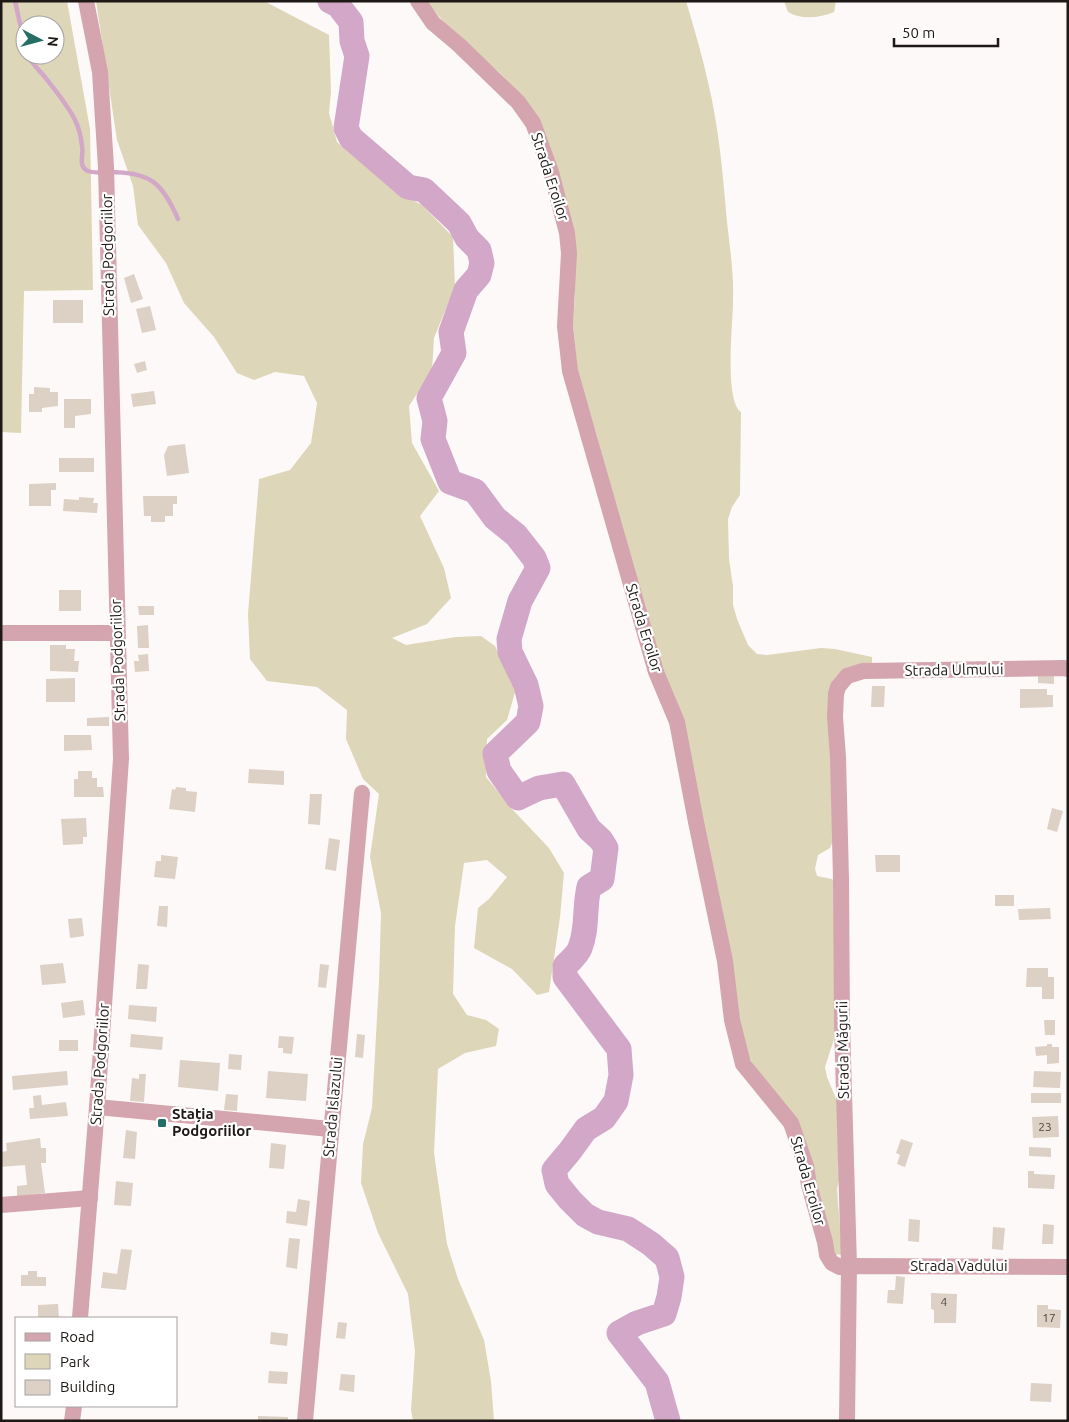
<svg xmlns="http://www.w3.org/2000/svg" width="1069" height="1422" font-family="Ubuntu,sans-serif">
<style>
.green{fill:#ddd6b8;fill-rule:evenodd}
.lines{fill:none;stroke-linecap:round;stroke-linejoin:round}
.stream{stroke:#d3a7c8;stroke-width:4.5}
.river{stroke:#d3a7c8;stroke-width:25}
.building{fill:#ddd0c4}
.minor{stroke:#d4a5ae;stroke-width:16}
.poi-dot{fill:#266f69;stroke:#fff;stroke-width:2}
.labels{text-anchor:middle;stroke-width:4.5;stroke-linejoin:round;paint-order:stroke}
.number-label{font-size:12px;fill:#4e4642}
.street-label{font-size:15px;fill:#1e1816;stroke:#fff}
.poi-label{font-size:15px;font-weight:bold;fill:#1e1816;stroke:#fff;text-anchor:start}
</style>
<rect width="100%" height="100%" fill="#fdf9f8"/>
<!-- green -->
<g class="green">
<path d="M1,1H67L90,129L93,290L24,291L21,433L1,432ZM25,25H55V55H25Z"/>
<path d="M96,1H264L329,35L331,92L329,113L337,142L393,190L422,205L453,237L455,286L434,338L432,371L409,406L412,443L439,491L420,516L444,568L451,598L427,624L392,638L406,645L456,637L481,636L495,646L516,689L507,720L487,739L486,777L513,810L549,848L564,873L560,917L549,992L537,995L512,969L474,948L478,908L489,899L507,877L487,860L464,863L455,926L453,994L467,1015L486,1020L499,1029L496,1046L465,1053L438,1069L434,1153L447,1244L458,1279L484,1340L491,1381L494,1421H413L411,1410L415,1351L408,1294L378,1233L361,1183L363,1144L372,1108L379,981L381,913L370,857L379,794L363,779L346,739L347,710L317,687L267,681L250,659L248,614L259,479L290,470L311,443L317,403L304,376L275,372L254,380L237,373L214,337L184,303L166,263L138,225L133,186L117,140Z"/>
<path d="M426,1H686C694,28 702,55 708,82C719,128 723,175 727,222C730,248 734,275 733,301C733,322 724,401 741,412L740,495L732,507L728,519L729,559L733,586V605L737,619L748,645L757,654L767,655L821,648L835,649L872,657V664L843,673L834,838L830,848L818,855L815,869L817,876L832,879L836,885L835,1036L825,1067L827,1077L837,1101L839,1180L837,1189L842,1255L834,1254L771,1090L747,1055L655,653L595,429L578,375L573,324L575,296V236L519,94L500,73L452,32Z"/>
<path d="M784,1H836L834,12C820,18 801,20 788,12Z"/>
</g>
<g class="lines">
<!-- stream -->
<g class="stream">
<path d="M15,1L25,46"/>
<path d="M28,55C31,63 39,70 44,76C55,90 67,104 75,120C79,128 81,136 82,146C84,154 78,165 86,170C92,174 102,172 109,172C150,172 162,182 178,219"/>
</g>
<!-- river -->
<path class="river" d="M330,1L338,5L351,22L352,41L357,56L346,128L351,138L408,187L424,190L459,223L467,238L479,250L482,263L479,275L466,290L451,332L454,353L429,398L435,421L433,439L450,482L475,491L495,518L516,535L534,558L538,568L520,601L509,639L510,652L526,685L531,706L528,722L495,754L499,771L518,798L539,788L563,784L589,829L601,840L606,848L602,879L589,887C584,907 588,928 580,948C578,954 570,961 565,966V977L619,1049L621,1075L616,1101L604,1118L586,1129L570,1151L554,1170L557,1184L570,1200L585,1215L598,1222L628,1229L651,1244L667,1258L672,1277L669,1297L664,1314L637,1323L619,1333L657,1382L668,1421"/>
</g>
<!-- building -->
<g class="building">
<path d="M134,274L143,299L131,303L124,278Z"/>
<rect x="53" y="300" width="30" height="23"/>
<path d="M150,306L156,330L142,333L136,309Z"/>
<path d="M145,361L147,370L137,373L134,364Z"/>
<path d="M34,387L50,388V392H58V406L42,408V412H29V394H34Z"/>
<path d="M154,391L156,404L133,407L131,394Z"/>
<path d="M64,399H91V414L75,416V428H64Z"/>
<path d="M185,444L189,473L167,476L164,455L168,446Z"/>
<rect x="59" y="458" width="35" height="14"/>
<path d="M56,483V490H51V506H29V484Z"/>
<path d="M143,496H177V504H173V516H165V522H151V516H144Z"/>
<path d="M79,497L94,498L93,503H98L97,513L63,511L64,499L79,500Z"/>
<rect x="59" y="590" width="22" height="21"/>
<path d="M138,606H154V615H139Z"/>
<path d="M148,625L149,648H138L137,626Z"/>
<path d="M50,645H66V649H75L74,661H79L78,672L50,671Z"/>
<path d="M148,654L149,671L135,672L134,661H139L138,655Z"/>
<path d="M1038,672L1054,673V684L1038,683Z"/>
<path d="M75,678V702H46V679Z"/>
<path d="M872,686H885L884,707H871Z"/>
<path d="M1020,689H1047V695H1053V707L1020,708Z"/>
<path d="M109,717V726H87V718Z"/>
<path d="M64,735H91L92,750L64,751Z"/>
<path d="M249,769L284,771V785L248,783Z"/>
<path d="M78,771H92V778H97V787H103L104,797H74V779H78Z"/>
<path d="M176,787L186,788V791L197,792L195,812L169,809L172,789L175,790Z"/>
<path d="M310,794H322L320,825L308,824Z"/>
<path d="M1052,808L1063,811L1057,832L1047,829Z"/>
<path d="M86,818L87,837H83V844L63,845L61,819Z"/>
<path d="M329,838L340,840L336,871L325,869Z"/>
<path d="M161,855L178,857L175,879L154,877L156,861H161Z"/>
<path d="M875,855H900V872H876Z"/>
<rect x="995" y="895" width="19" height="11"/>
<path d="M159,906H168L167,927L157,926Z"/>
<path d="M1050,908L1051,919L1019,920L1018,909Z"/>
<path d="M82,918L84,936L70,938L68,919Z"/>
<path d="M63,963L66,983L42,985L40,965Z"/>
<path d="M138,964L149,965L147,989H136Z"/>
<path d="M320,964L329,965L326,988L318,987Z"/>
<path d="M1027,968H1048V977H1054V999H1042V987H1026Z"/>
<path d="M83,1000L85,1015L63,1018L61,1003Z"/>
<path d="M129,1005L157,1007L156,1022L128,1019Z"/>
<path d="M1044,1020H1055V1035H1045Z"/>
<path d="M131,1034L163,1037L162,1050L130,1047Z"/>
<path d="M357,1034L365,1035L363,1058L355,1057Z"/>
<path d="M279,1036L294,1037L292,1054L283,1053V1048H278Z"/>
<rect x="59" y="1040" width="19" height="11"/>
<path d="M1047,1044H1052V1047H1059V1063L1047,1064V1055L1036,1056L1035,1047L1047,1046Z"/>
<path d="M229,1054L242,1055L241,1070L228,1069Z"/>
<path d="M180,1060L220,1063L218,1091L178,1087Z"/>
<path d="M67,1071L68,1085L13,1090L12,1076Z"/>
<path d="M268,1071L308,1074L306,1101L266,1098Z"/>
<path d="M1034,1071L1061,1072L1060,1088L1033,1087Z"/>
<path d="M139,1074H146L144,1102L130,1101L132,1078L139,1079Z"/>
<rect x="1031" y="1093" width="30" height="10"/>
<path d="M226,1094L238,1095L237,1111L224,1110Z"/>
<path d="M41,1095L42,1105L66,1102L68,1116L30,1119L29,1108H34L33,1096Z"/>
<path d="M1058,1116L1059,1137L1033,1138L1032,1117Z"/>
<path d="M126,1130L137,1132L135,1159L123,1158Z"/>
<path d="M40,1138L41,1148H46V1163H41L45,1193L17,1197V1186L27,1185L25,1165L1,1167V1152L7,1151L6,1143Z"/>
<path d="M901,1139L913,1143L905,1167L897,1164L900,1155L896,1153Z"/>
<path d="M271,1143L286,1145L284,1169L269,1168Z"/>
<path d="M1029,1147L1051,1148V1157L1029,1156Z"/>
<path d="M1028,1171H1034V1174L1055,1175L1054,1189L1028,1188Z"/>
<path d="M116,1181L133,1183L131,1206L114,1205Z"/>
<path d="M298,1199L310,1201L307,1226L286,1223L287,1211L296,1212Z"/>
<path d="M909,1219L920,1220L919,1242L908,1241Z"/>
<path d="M1043,1224L1054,1225L1053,1244H1042Z"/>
<path d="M993,1227L1005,1228L1003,1250L992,1249Z"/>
<path d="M289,1238L300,1239L297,1269L286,1267Z"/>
<path d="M121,1249L132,1250L126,1290L101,1288L103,1272L117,1274Z"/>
<path d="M28,1271H37V1277H46V1286H21V1275H28Z"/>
<path d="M896,1276L905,1277L903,1304L887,1303L888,1290H895Z"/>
<path d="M931,1293L957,1294L956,1323H934V1310L931,1309Z"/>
<path d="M58,1304L59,1318H38V1305Z"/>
<path d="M1037,1305H1048V1309L1061,1310L1060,1328L1037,1327Z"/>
<path d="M338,1322L347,1323L345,1339L336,1338Z"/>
<path d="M271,1332L288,1334L287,1346L270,1344Z"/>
<path d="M269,1371L288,1372L287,1384L268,1383Z"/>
<path d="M341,1374L355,1375L354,1392L339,1390Z"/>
<path d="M1031,1383L1052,1384L1051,1402L1030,1401Z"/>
<path d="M258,1416L288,1417V1421H258Z"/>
</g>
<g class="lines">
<!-- minor -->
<g class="minor">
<path d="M418,1L433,23L459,45L518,102L533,123L551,172L567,233L569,253L565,326L570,371L656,672L677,722L696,822L725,961L732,1020L743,1064L791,1123L806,1166L809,1185L825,1242L827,1255L832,1263L840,1267L849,1266L1068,1267"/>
<path d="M1,633H117"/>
<path d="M97,1107L330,1129"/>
<path d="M1,1205L90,1198"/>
<path d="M80,1318L97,1107L121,759L106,167L100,72L86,1"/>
<path d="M72,1421L74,1406"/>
<path d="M305,1421L362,793"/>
<path d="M847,1421L849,1266L842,1023L841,879L838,757L835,717L836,694L838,687L847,676L863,671L1064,668L1068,669"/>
</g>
</g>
<!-- markers -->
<rect class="poi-dot" x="157" y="1118" width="10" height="10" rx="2.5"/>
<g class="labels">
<!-- number labels -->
<g class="number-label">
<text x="1045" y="1131">23</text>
<text x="944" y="1306">4</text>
<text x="1049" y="1322">17</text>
</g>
<!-- street labels -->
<g class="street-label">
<text transform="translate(550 177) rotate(72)" y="5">Strada Eroilor</text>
<text transform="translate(108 255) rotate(-91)" y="5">Strada Podgoriilor</text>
<text transform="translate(644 628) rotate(73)" y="5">Strada Eroilor</text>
<text transform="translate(118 660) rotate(-92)" y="5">Strada Podgoriilor</text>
<text transform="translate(954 670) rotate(-1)" y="5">Strada Ulmului</text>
<text transform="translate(843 1050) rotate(-91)" y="5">Strada Măgurii</text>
<text transform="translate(100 1064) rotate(-86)" y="5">Strada Podgoriilor</text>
<text transform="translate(333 1107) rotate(-85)" y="5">Strada Islazului</text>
<text transform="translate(808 1181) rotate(74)" y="5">Strada Eroilor</text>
<text x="959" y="1271">Strada Vadului</text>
</g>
<!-- poi labels -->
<g class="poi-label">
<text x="172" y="1119">Stația<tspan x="172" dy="17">Podgoriilor</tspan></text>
</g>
</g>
<!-- border -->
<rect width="1069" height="1422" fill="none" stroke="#1e1816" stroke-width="5"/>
<!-- legend -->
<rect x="15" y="1317" width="162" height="90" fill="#ffffff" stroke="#a5a3a2"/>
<rect x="25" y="1333" width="25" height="8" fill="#d4a5ae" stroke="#a5a3a2"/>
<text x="60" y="1342" font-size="15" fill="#1e1816">Road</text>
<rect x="25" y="1354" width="25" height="15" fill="#ddd6b8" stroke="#a5a3a2"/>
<text x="60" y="1367" font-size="15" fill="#1e1816">Park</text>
<rect x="25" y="1380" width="25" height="15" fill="#ddd0c4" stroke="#a5a3a2"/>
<text x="60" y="1392" font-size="15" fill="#1e1816">Building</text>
<!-- north arrow -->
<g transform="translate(40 40) rotate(96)"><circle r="24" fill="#ffffff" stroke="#a5a3a2"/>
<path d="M0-4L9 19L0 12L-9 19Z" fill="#266f69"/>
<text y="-8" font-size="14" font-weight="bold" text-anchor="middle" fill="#1e1816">N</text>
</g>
<!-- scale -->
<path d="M894 38v8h104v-8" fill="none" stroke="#1e1816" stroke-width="2.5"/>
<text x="902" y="38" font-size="15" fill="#1e1816" stroke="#ffffff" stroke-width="4" paint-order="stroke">50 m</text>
</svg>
